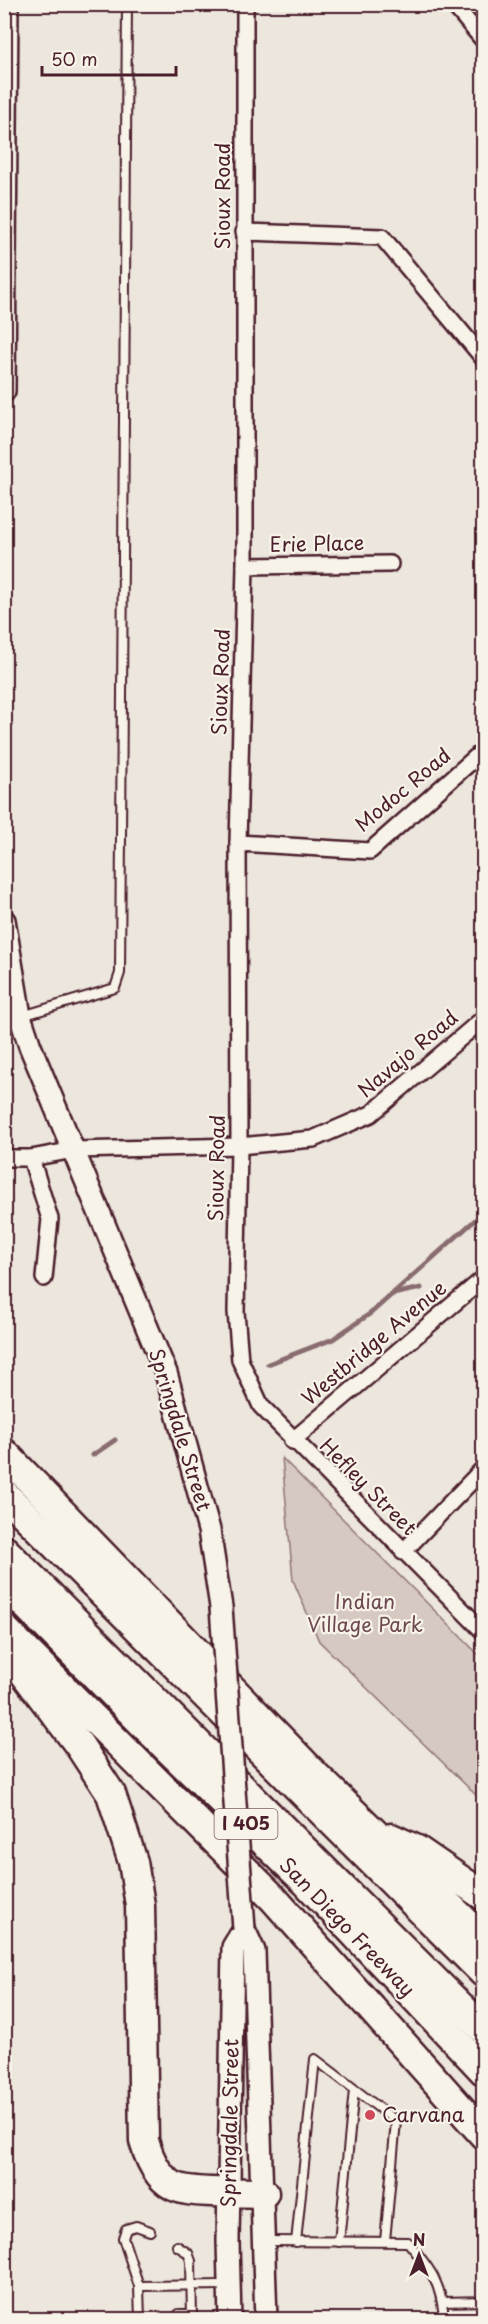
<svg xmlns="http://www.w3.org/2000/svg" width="488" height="2324" font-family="'Playpen Sans',sans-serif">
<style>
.green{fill:#d5c9c2;stroke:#907476;stroke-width:1.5}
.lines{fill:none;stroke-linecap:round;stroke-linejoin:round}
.stream{stroke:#896c6f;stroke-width:5}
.lane-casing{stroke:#4a1f2b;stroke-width:12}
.street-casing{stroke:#4a1f2b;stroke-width:20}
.secondary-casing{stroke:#4a1f2b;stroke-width:26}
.highway-casing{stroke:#4a1f2b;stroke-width:33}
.lane{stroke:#f7f3e8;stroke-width:8}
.street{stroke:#f7f3e8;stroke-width:15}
.secondary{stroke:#f7f3e8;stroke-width:21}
.highway{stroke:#f7f3e8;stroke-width:28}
.secondary-bridge-casing{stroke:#4a1f2b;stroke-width:26;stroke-linecap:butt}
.secondary-bridge{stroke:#f7f3e8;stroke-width:21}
.poi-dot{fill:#d1495b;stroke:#f7f3e8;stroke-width:2}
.labels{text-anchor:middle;stroke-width:4.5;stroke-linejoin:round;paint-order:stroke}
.shield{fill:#f7f3e8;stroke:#7e5f64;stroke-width:1.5}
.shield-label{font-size:18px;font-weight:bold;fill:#4a1f2b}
.street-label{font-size:20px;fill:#4a1f2b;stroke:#f7f3e8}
.park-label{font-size:20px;fill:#6d4a51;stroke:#f7f3e8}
.poi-label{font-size:20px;fill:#4a1f2b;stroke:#f7f3e8;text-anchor:start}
</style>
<rect width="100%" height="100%" fill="#ece6dd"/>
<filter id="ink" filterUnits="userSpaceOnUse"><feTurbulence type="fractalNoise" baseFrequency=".0167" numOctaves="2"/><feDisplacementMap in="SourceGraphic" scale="12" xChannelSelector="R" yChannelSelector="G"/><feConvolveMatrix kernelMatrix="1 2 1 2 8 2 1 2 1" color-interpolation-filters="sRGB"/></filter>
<g filter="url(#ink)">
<!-- green -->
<path class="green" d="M282,1458L483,1659V1802L319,1641L293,1580Z"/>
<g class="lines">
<!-- stream -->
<g class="stream">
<path d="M393,1294L421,1288"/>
<path d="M268,1364L333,1339L371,1313L484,1212"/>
<path d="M93,1455L115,1440"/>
</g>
<!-- lane casing -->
<g class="lane-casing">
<g id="lane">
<path d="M22,1016L115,988L120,973L127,4"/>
<path d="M266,2241L408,2242C430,2269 442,2283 444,2320"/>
<path d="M296,2242L315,2059L396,2121L385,2241"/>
<path d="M339,2242L354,2090"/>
<path d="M177,2246L188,2253L191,2261L192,2320"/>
<path d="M139,2286L228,2285"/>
<path d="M443,2302L484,2301"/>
<path d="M179,2314H192"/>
<path d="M140,2320L139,2286L123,2238L126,2229L136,2226L150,2231"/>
</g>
</g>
<!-- street casing -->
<g class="street-casing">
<g id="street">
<path d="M245,4V566L238,843L239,1146L236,1312L240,1360L261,1406L484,1632"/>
<path d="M453,4L484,41"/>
<path d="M244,232L382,237L484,359"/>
<path d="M245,566L390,564"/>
<path d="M238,843L370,851L484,750"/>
<path d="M4,1158H31L74,1150L239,1146L313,1139L371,1114L484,1018"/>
<path d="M31,1158L50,1219L44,1278"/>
<path d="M292,1441L484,1278"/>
<path d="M403,1552L484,1468"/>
</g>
</g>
<!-- secondary casing -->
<g class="secondary-casing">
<g id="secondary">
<path d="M4,391L7,4"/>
<path d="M4,920L20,1016L30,1046L166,1373L209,1530L221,1607"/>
<path d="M244,1929L254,1951L266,2320"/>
<path d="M230,2320L228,2241L233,1947L244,1929"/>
</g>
</g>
<!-- highway casing -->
<g class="highway-casing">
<g id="highway">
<path d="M4,1453L316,1776L484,1940"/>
<path d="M4,1494L484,1973"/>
<path d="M4,1550L484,2030"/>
<path d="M4,1583L165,1746L305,1881L484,2071"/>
<path d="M4,1629L273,1898L484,2135"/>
<path d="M15,1661L79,1745L111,1794L133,1862L140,1905L144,2141C149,2158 159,2182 179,2188C196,2194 243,2192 264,2193"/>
<path d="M391,1838L417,1850L484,1896"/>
</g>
</g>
<!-- lane -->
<use href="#lane" class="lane"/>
<!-- street -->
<use href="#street" class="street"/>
<!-- secondary -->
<use href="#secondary" class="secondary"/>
<!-- highway -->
<use href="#highway" class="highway"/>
<!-- secondary-bridge casing -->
<g class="secondary-bridge-casing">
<path id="secondary-bridge" d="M221,1607L244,1929"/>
</g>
<!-- secondary-bridge -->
<use href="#secondary-bridge" class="secondary-bridge"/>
</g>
</g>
<!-- markers -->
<circle class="poi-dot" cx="370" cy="2115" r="6"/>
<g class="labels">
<!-- shield labels -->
<rect class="shield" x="214.5" y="1809" width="63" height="30" rx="4.5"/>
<g class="shield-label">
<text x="246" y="1830">I 405</text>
</g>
<!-- street labels -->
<g class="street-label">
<text transform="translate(223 196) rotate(-90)" y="7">Sioux Road</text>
<text transform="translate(317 544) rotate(-1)" y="7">Erie Place</text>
<text transform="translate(221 682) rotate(-88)" y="7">Sioux Road</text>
<text transform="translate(403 790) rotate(-40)" y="7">Modoc Road</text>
<text transform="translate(408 1054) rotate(-40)" y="7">Navajo Road</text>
<text transform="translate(217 1168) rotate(-89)" y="7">Sioux Road</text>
<text transform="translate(374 1343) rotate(-40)" y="7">Westbridge Avenue</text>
<text transform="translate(180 1430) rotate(73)" y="7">Springdale Street</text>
<text transform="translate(368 1487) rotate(45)" y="7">Hefley Street</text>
<text transform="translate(347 1927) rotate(46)" y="7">San Diego Freeway</text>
<text transform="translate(230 2123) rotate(-89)" y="7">Springdale Street</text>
</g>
<!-- park labels -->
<g class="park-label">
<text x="365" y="1609">Indian<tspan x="365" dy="23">Village Park</tspan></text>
</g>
<!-- poi labels -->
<g class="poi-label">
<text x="382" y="2122">Carvana</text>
</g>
</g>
<!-- margin -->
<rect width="488" height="2324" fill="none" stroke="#f7f3e8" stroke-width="24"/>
<rect x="12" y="12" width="464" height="2300" fill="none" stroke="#4a1f2b" stroke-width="2" filter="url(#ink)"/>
<!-- north arrow -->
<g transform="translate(419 2255)" stroke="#f7f3e8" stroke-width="4.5" paint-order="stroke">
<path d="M0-4.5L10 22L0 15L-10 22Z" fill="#4a1f2b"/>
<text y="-9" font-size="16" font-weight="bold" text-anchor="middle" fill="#4a1f2b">N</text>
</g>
<!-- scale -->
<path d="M42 66v9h134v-9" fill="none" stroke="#4a1f2b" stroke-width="3"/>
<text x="51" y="66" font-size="18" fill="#4a1f2b" stroke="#f7f3e8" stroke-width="4.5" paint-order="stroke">50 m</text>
</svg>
